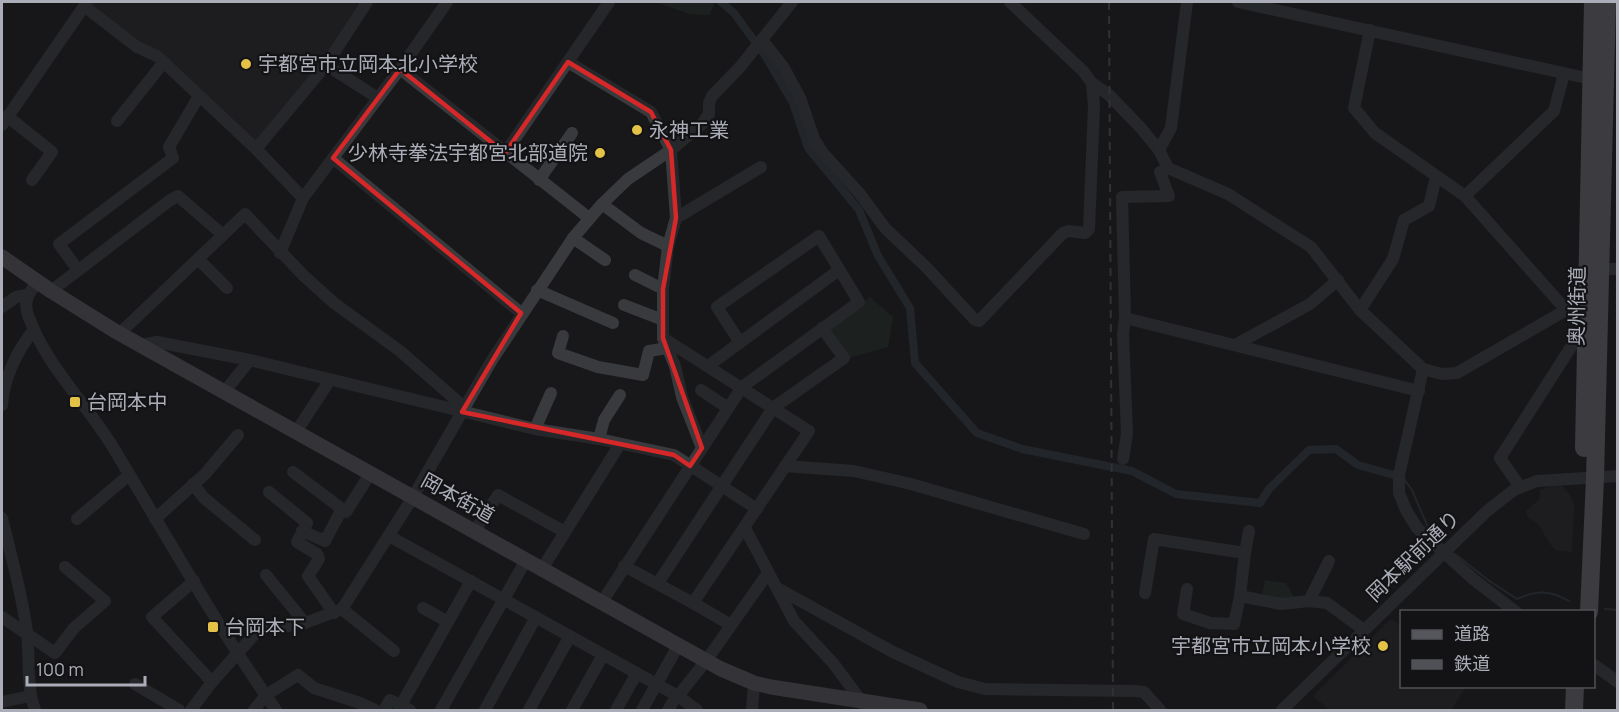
<svg xmlns="http://www.w3.org/2000/svg" width="1619" height="712" font-family="Manrope,'Noto Sans JP',sans-serif">
<style>
.built{fill:#242427}
.green{fill:#222a24}
.lines{fill:none;stroke-linecap:round;stroke-linejoin:round}
.stream{stroke:#2f353d;stroke-width:2}
.canal{stroke:#2f353d;stroke-width:8}
.minor{stroke:#393a3e;stroke-width:12}
.major{stroke:#56565d;stroke-width:15}
.highway{stroke:#66676f;stroke-width:18}
.rail{stroke:#505157;stroke-width:2;stroke-dasharray:8 6;stroke-linecap:butt}
.marked{fill:none;stroke:#d62828;stroke-width:4.5;stroke-linejoin:round}
.poi-dot{fill:#e3c247;stroke:#131315;stroke-width:2}
.labels{text-anchor:middle;stroke-width:4.5;stroke-linejoin:round;paint-order:stroke}
.poi-label{font-size:20px;fill:#abaeb8;stroke:#131315;text-anchor:start}
.street-label{font-size:20px;fill:#abaeb8;stroke:#131315}
</style>
<rect width="100%" height="100%" fill="#18181a"/>
<!-- built -->
<g class="built">
<path d="M93,2H359L313,76L260,141H254L90,5Z"/>
<path d="M1552,486H1562L1569,494L1574,505L1572,552L1556,550L1551,545L1538,524L1528,517L1526,511L1539,500L1540,490Z"/>
<path d="M1391,619L1401,626L1402,686L1466,687L1452,708L1450,710H1330L1313,696Z"/>
</g>
<!-- green -->
<g class="green">
<path d="M656,2H715L710,15L689,14Z"/>
<path d="M870,297L893,317L888,347L849,358L828,330Z"/>
<path d="M1265,580L1286,583L1294,597L1278,599L1262,596Z"/>
</g>
<g class="lines">
<!-- stream -->
<g class="stream">
<path d="M1404,479L1412,490L1430,532L1440,541"/>
<path d="M1455,554L1488,580L1517,599C1537,590 1550,590 1569,601"/>
<path d="M1605,609L1618,610"/>
</g>
<!-- canal -->
<path class="canal" d="M721,2L734,13L766,57L793,103L808,148L859,210L878,256L910,308L915,363L977,433L1022,449L1132,471L1176,494L1260,503L1269,489L1309,450L1336,449L1358,465L1397,476"/>
<!-- minor -->
<g class="minor">
<path d="M1238,2L1591,79"/>
<path d="M84,6L137,47L157,56L256,149L303,198"/>
<path d="M1370,30L1354,108L1375,133L1465,196L1566,310"/>
<path d="M762,40L784,68L800,98L814,139L822,152L860,194L885,228L927,268L975,320L979,321L1063,233L1069,231L1085,233L1089,229L1094,106L1092,83L1083,71L1010,2"/>
<path d="M568,62L651,112L671,150L676,218L668,246L663,289V338L675,366L682,397L702,448"/>
<path d="M326,65L378,98"/>
<path d="M400,69L447,2"/>
<path d="M1092,83L1109,95L1140,127L1159,150L1168,168L1228,194L1311,247L1360,310L1423,369L1442,374L1457,373L1566,310L1586,308"/>
<path d="M7,116L52,152L32,180"/>
<path d="M117,121L164,62"/>
<path d="M2,125L87,2"/>
<path d="M256,149L326,65L367,2"/>
<path d="M1159,150L1171,128L1187,2"/>
<path d="M505,153L609,2"/>
<path d="M333,158L521,313"/>
<path d="M1168,168L1160,172L1169,196L1122,197L1125,318L1419,391"/>
<path d="M539,180L572,133"/>
<path d="M1465,196L1554,111L1564,74"/>
<path d="M602,204L641,233L668,246"/>
<path d="M676,218L761,167"/>
<path d="M573,238L605,260"/>
<path d="M280,253L303,198L400,69L589,218"/>
<path d="M198,259L227,288"/>
<path d="M1601,269H1618"/>
<path d="M78,270L59,244L173,158L169,147L199,96"/>
<path d="M635,275L663,289"/>
<path d="M37,282C29,293 23,301 28,315C45,364 84,401 111,444C165,533 216,625 276,710"/>
<path d="M537,290L613,323"/>
<path d="M51,291L169,201L178,196L223,235L245,214L304,276L334,303L400,351L464,407"/>
<path d="M624,305L663,320"/>
<path d="M2,307L16,297L27,295"/>
<path d="M1360,310L1393,259L1404,220L1429,206L1436,177"/>
<path d="M120,333L223,235"/>
<path d="M563,336L558,353L598,367L643,375L649,351L667,348"/>
<path d="M663,338L809,431L693,603"/>
<path d="M142,345L157,342L250,360L535,429L599,439L674,455L757,509"/>
<path d="M1235,345L1310,304L1338,280"/>
<path d="M708,366L839,270"/>
<path d="M1423,369L1399,475V493L1406,510L1417,528L1473,579L1516,612"/>
<path d="M701,390L728,408"/>
<path d="M225,391L250,360"/>
<path d="M2,405C4,378 17,350 34,330"/>
<path d="M535,429L551,393"/>
<path d="M296,432L330,380"/>
<path d="M599,439L604,420L620,395"/>
<path d="M1123,459L1127,434L1123,334L1125,318"/>
<path d="M785,466L854,471L911,484L1084,534"/>
<path d="M293,472L346,512L370,474"/>
<path d="M193,484L204,498L255,540"/>
<path d="M1520,487L1500,458L1585,325"/>
<path d="M269,492L307,523L297,542L317,554L319,559L308,576L334,613"/>
<path d="M2,518C11,556 22,593 27,632C30,658 26,685 35,710"/>
<path d="M77,519L129,475"/>
<path d="M155,519L205,474L238,435"/>
<path d="M745,528L794,621L833,663L868,710"/>
<path d="M302,531L325,541L342,509"/>
<path d="M475,531L498,495L565,532"/>
<path d="M389,536L678,696L697,710"/>
<path d="M1245,553L1249,531"/>
<path d="M624,566L693,603L731,625"/>
<path d="M542,569L620,444"/>
<path d="M266,575L305,623"/>
<path d="M194,581L152,617L212,682"/>
<path d="M658,583L773,408L844,358L822,328"/>
<path d="M777,588L893,652L958,682L985,689L1135,691L1144,692L1160,710"/>
<path d="M1187,589L1183,614L1210,623L1234,624L1240,596"/>
<path d="M1145,593L1154,539L1245,553L1240,596L1281,604L1309,601L1327,603L1364,630"/>
<path d="M1309,601L1329,561"/>
<path d="M602,602L742,387L859,302L819,236L717,307L739,341"/>
<path d="M423,608L448,622"/>
<path d="M342,609L394,651"/>
<path d="M2,617L55,653L74,628L105,601L65,567"/>
<path d="M1594,665L1618,682"/>
<path d="M135,684L179,710"/>
<path d="M678,696L706,661L768,573"/>
<path d="M2,702L30,696"/>
<path d="M401,705L471,581"/>
<path d="M191,710L212,682L261,627H282L305,623L342,609L413,497L492,360L573,238L602,204L628,179L671,150L702,124L709,114V103L712,96L740,67L792,2"/>
<path d="M254,710L266,695L298,675L314,688L360,703L375,710"/>
<path d="M384,710L390,700L410,710"/>
<path d="M441,710L526,560"/>
<path d="M485,710L536,617"/>
<path d="M529,710L570,636"/>
<path d="M572,710L603,655"/>
<path d="M616,710L637,673"/>
<path d="M642,710L678,646"/>
<path d="M668,710L677,695"/>
<path d="M752,710L754,683"/>
<path d="M1282,710L1487,511L1514,490L1537,481L1618,476"/>
</g>
<!-- major -->
<path class="major" d="M2,257L51,291L115,331L721,669L754,683L771,687L920,710"/>
<!-- highway -->
<g class="highway">
<path d="M1584,448L1593,2"/>
<path d="M1589,612L1595,478L1607,2"/>
<path d="M1574,710L1575,686"/>
</g>
<!-- rail -->
<path class="rail" d="M1109,2L1113,710"/>
</g>
<!-- marked area -->
<path d="M0 0H1619V712H0ZM568,62L651,112L671,150L676,218L663,289V338L702,448L690,466L674,455L462,412L521,313L333,158L400,69L505,153Z" fill="#18181a" fill-opacity=".55" fill-rule="evenodd"/>
<path class="marked" d="M568,62L651,112L671,150L676,218L663,289V338L702,448L690,466L674,455L462,412L521,313L333,158L400,69L505,153Z"/>
<!-- markers -->
<g class="poi-dot">
<circle cx="246" cy="64" r="6"/>
<circle cx="637" cy="130" r="6"/>
<circle cx="600" cy="153" r="6"/>
<rect x="69" y="396" width="12" height="12" rx="3"/>
<rect x="207" y="621" width="12" height="12" rx="3"/>
<circle cx="1383" cy="646" r="6"/>
</g>
<g class="labels">
<!-- poi labels -->
<g class="poi-label">
<text x="258" y="71">宇都宮市立岡本北小学校</text>
<text x="649" y="137">永神工業</text>
<text x="588" y="160" text-anchor="end">少林寺拳法宇都宮北部道院</text>
<text x="87" y="409">台岡本中</text>
<text x="225" y="634">台岡本下</text>
<text x="1371" y="653" text-anchor="end">宇都宮市立岡本小学校</text>
</g>
<!-- street labels -->
<g class="street-label">
<text transform="translate(1577 306) rotate(-89)" y="7">奥州街道</text>
<text transform="translate(458 498) rotate(29)" y="7">岡本街道</text>
<text transform="translate(1413 556) rotate(-44)" y="7">岡本駅前通り</text>
</g>
</g>
<!-- border -->
<rect width="1619" height="712" fill="none" stroke="#abaeb8" stroke-width="6"/>
<!-- legend -->
<rect x="1400" y="610" width="195" height="78" fill="#131315" stroke="#505156" stroke-width="1.5"/>
<rect x="1412" y="630" width="30" height="9" fill="#56565d" stroke="#505156" stroke-width="1.5"/>
<text x="1454" y="640" font-size="18" fill="#abaeb8">道路</text>
<rect x="1412" y="660" width="30" height="9" fill="#505157" stroke="#505156" stroke-width="1.5"/>
<text x="1454" y="670" font-size="18" fill="#abaeb8">鉄道</text>
<!-- scale -->
<path d="M27 676v9h118v-9" fill="none" stroke="#abaeb8" stroke-width="3"/>
<text x="36" y="676" font-size="18" fill="#abaeb8" stroke="#131315" stroke-width="4.5" paint-order="stroke">100 m</text>
</svg>
